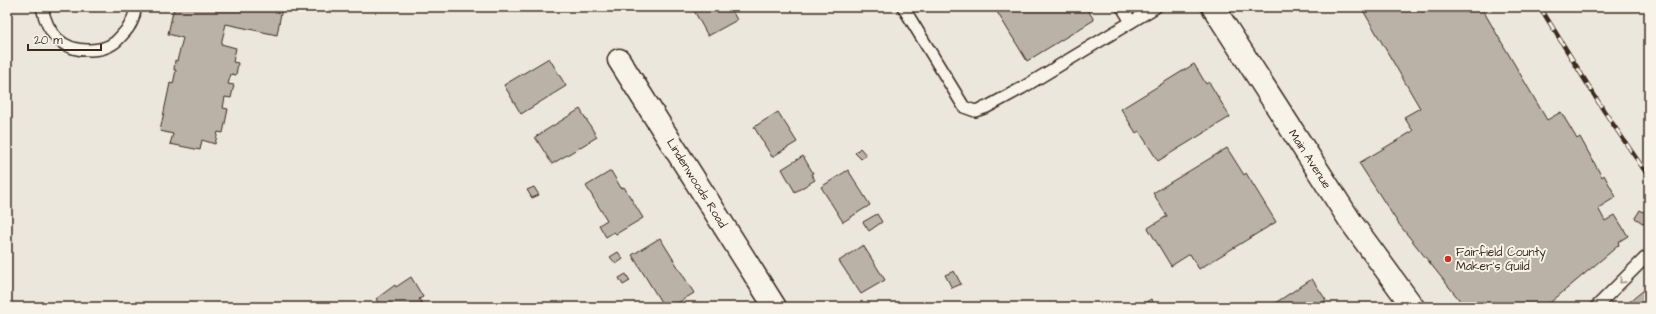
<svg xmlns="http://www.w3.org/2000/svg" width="1656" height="314" font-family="'Architects Daughter',sans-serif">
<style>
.building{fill:#bab2a7;stroke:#3b2a1e}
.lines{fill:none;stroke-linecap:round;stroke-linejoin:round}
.service-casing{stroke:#3b2a1e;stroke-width:14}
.minor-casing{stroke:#3b2a1e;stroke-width:25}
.primary-casing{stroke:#3b2a1e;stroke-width:25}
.service{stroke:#f7f3e8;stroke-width:11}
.minor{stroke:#f7f3e8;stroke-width:22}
.primary{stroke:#f7f3e8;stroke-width:22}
.rail-casing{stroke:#3b2a1e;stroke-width:4.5}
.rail{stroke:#f7f3e8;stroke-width:3;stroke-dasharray:9;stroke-linecap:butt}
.oneway{stroke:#998e83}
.poi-dot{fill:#c8321e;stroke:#f7f3e8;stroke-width:1.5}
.labels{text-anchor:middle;stroke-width:4;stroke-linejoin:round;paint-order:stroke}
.street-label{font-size:12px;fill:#3b2a1e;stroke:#f7f3e8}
.poi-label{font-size:12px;fill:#3b2a1e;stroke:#f7f3e8;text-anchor:start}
</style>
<rect width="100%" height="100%" fill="#ece7dc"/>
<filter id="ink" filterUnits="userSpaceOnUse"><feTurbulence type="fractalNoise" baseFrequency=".025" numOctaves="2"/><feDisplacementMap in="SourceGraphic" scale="8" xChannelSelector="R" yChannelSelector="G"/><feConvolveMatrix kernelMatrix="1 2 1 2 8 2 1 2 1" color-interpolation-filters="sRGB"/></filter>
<g filter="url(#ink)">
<!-- building -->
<g class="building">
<path d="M174,7H281L282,8L277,35L226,24L221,44L236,48L233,62L238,63L236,75L231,74L228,84L234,85L231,98L225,97L223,108L228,109L223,133L218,132L215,144L202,140L200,150L170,144L173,134L160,131L170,83L173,84L176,70H174L175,60L177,61L183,38L168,34Z"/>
<path d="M692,7H730L737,20L708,36Z"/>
<path d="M994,7H1086L1094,20L1027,61Z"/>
<path d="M1361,7H1481L1547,120L1561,112L1577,139L1580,137L1602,177L1604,175L1616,197L1598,208L1605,221L1615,215L1628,236L1618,242L1619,245L1545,307H1465L1398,223L1359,163L1413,131L1404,117L1420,108Z"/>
<path d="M549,58L566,86L521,114L504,85Z"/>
<path d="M1194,64L1206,84L1209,82L1230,117L1158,161L1139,131L1136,133L1121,109Z"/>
<path d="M580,109L597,137L552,164L535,137Z"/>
<path d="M778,112L797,142L772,157L754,127Z"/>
<path d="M860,148L866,155L861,159L855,153Z"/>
<path d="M1227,148L1244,175L1246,173L1276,222L1199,269L1190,254L1171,266L1148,228L1167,216L1153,193Z"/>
<path d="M803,156L813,173L811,174L815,180L795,192L782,169Z"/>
<path d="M848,170L870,205L843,222L821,187Z"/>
<path d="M611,171L621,188L624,187L643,218L616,234L614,232L606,237L599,225L607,220L586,186Z"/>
<path d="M534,187L539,195L532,198L527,190Z"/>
<path d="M1640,210L1649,215L1644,224L1635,218Z"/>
<path d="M877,214L882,222L869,231L863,222Z"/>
<path d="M660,238L694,293L671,307H664L632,255Z"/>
<path d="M863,245L885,280L861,294L839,261Z"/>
<path d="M618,252L623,259L616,264L610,257Z"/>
<path d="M954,271L961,284L952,288L945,275Z"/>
<path d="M626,274L630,281L623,285L619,278Z"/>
<path d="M411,277L423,297L419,299L424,307H381L376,299L395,285L396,287Z"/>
<path d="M1312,279L1326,300L1324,301L1326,305L1323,307H1269Z"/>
<path d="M1649,286V307H1623Z"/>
<path d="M1151,299L1157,307H1138Z"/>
</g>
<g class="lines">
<!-- service casing -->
<g class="service-casing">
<g id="service">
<path d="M42,7C47,33 62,51 90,50C98,50 107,48 114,43C117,41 120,37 123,34C130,27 135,18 135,7"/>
<path d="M903,7L964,107L975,111L987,107L1022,88L1156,7"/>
<path d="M1122,7L1131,22"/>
<path d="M1596,307L1645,258L1649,259"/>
</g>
</g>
<!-- minor casing -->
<g class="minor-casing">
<path id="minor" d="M619,60L775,307"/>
</g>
<!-- primary casing -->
<g class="primary-casing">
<path id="primary" d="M1213,7L1351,222L1413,307"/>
</g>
<!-- service -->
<use href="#service" class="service"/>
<!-- minor -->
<use href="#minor" class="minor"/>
<!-- primary -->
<use href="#primary" class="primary"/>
<!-- rail casing -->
<g class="rail-casing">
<path id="rail" d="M1540,7L1604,111L1649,177"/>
</g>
<!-- rail -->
<use href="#rail" class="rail"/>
</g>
<!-- one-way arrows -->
<defs><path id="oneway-chevron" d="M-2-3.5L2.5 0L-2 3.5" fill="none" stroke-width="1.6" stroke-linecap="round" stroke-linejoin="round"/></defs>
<use class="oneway" href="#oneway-chevron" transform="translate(1622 281) rotate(135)"/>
</g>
<!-- markers -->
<circle class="poi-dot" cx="1448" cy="259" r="4"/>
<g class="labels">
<!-- street labels -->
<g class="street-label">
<text transform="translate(1310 159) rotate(57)" y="4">Main Avenue</text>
<text transform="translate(697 183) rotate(58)" y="4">Lindenwoods Road</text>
</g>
<!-- poi labels -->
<g class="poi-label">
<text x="1456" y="256">Fairfield County<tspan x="1456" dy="14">Maker's Guild</tspan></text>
</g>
</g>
<!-- margin -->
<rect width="1656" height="314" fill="none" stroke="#f7f3e8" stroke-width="24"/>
<rect x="12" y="12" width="1632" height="290" fill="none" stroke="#3b2a1e" stroke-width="1.5" filter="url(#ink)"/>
<!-- scale -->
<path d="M28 44v6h73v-6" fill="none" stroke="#3b2a1e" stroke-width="2"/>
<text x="34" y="44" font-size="12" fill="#3b2a1e" stroke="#f7f3e8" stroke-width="3" paint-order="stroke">20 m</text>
</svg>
